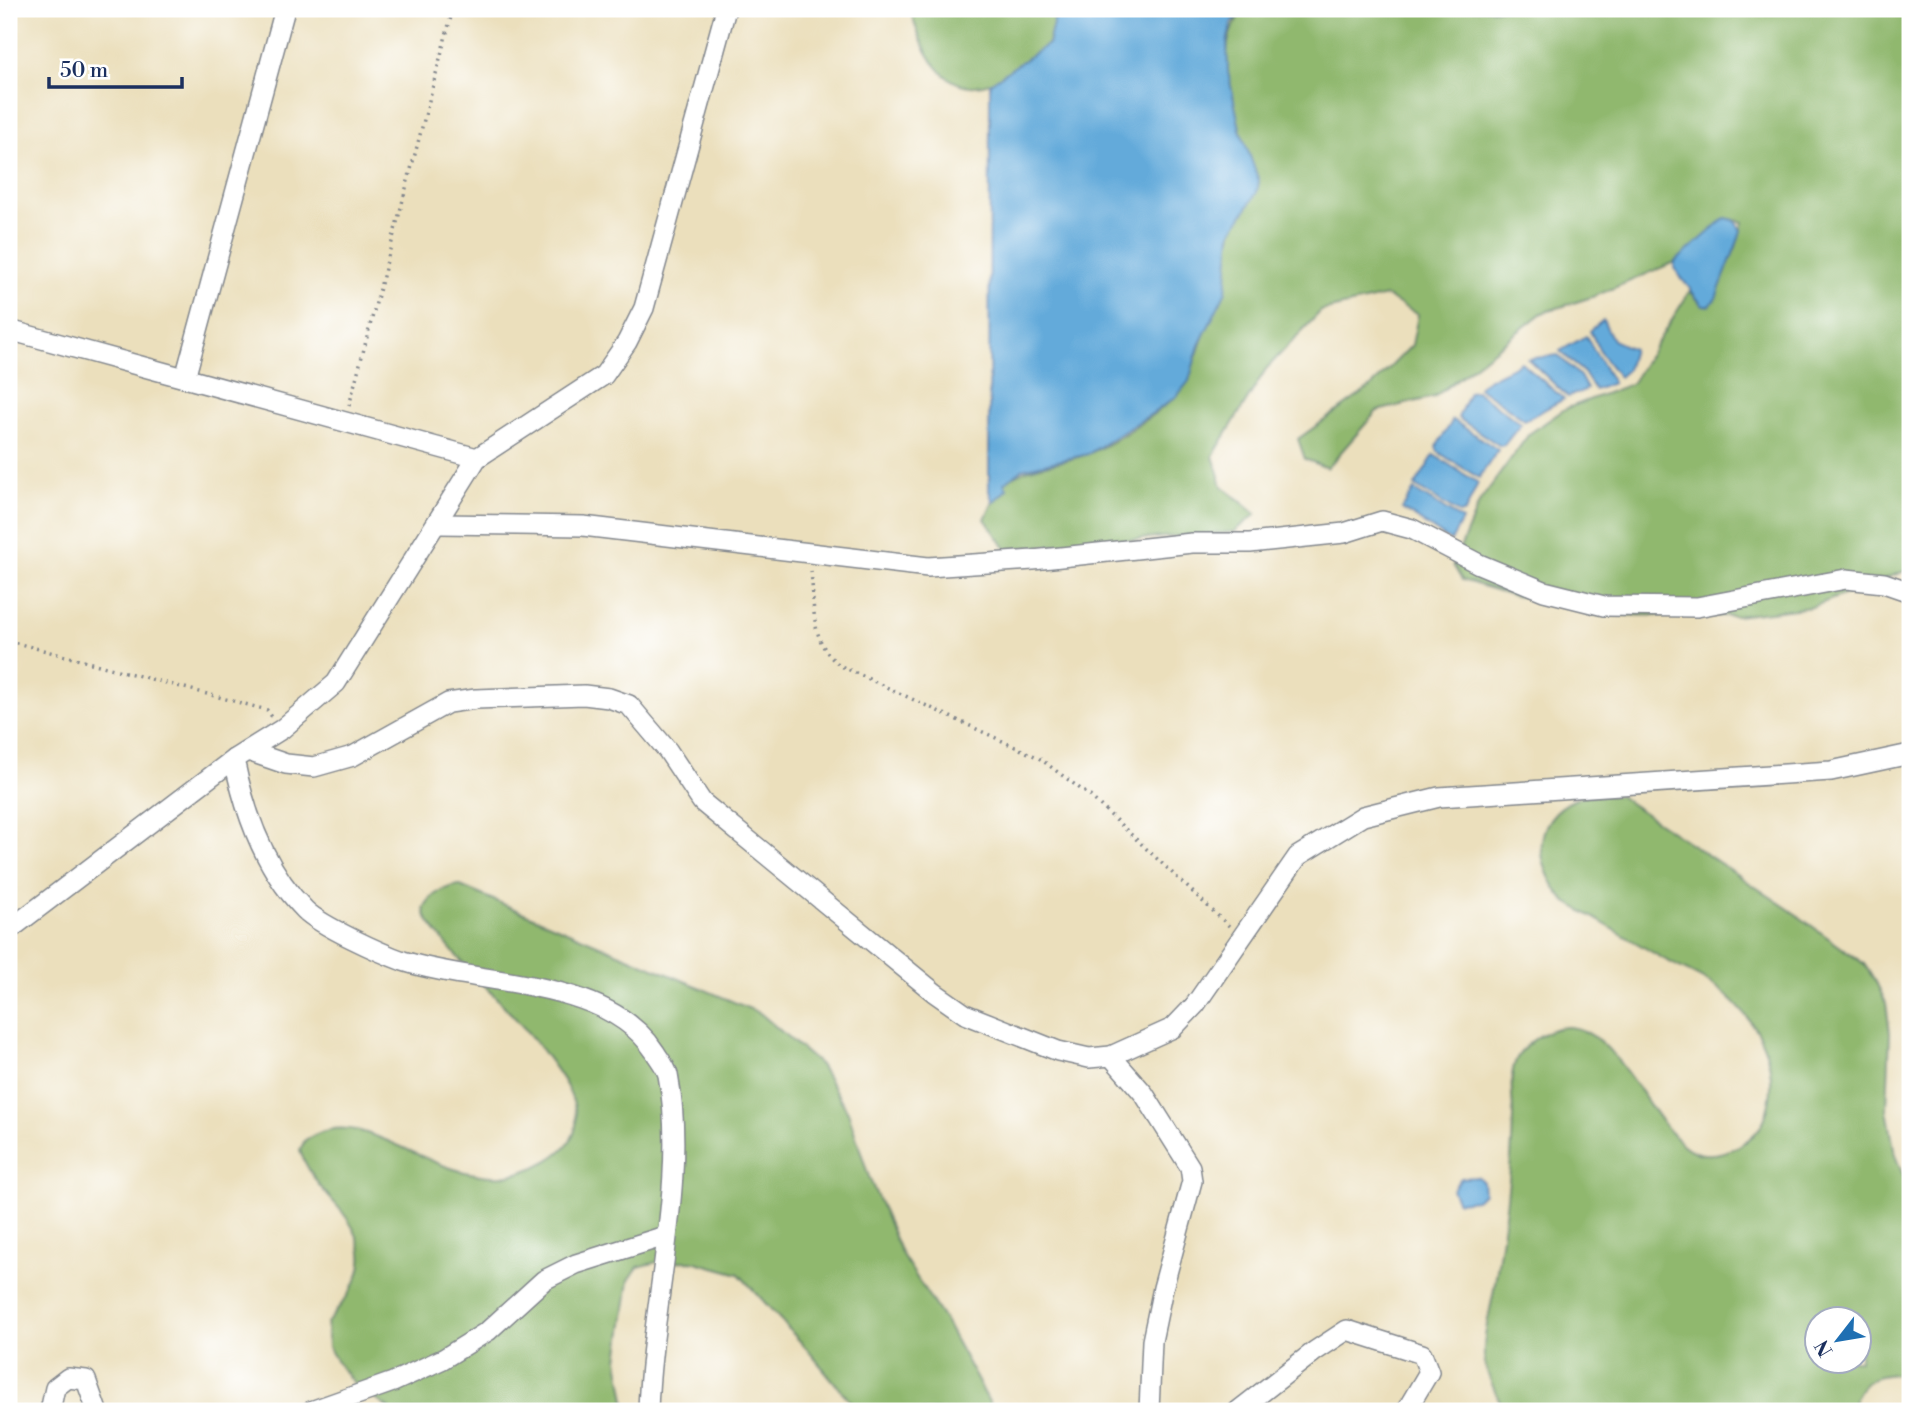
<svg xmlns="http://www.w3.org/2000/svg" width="1919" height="1420" font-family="'Libre Bodoni',serif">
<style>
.forest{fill:#90b86e;stroke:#567466;stroke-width:2;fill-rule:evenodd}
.water{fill:#64aada;stroke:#406c9c;stroke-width:2}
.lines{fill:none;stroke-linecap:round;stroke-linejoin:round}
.minor-casing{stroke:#83878d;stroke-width:22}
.path{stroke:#83878d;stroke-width:3.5;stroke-dasharray:2 5;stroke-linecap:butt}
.minor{stroke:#fff;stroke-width:19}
</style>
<rect width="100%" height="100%" fill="#fff"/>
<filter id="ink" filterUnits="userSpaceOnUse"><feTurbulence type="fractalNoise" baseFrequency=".0143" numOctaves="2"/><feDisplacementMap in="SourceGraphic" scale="14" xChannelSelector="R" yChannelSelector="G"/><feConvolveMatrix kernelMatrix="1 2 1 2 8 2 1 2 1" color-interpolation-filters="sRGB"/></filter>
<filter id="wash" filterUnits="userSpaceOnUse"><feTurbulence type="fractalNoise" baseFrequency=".00686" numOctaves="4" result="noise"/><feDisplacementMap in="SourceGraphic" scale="28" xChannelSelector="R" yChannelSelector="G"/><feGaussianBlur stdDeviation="1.57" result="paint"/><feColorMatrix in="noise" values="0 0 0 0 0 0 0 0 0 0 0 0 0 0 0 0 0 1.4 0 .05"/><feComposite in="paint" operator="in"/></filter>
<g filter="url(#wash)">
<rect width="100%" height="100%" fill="#ebdfbc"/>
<!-- forest -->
<g class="forest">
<path d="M910,9H1065L1054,20L1048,44C1032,55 1007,78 990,83C942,100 920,44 910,9Z"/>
<path d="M1245,9H1910V569L1812,607L1736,616L1594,615L1563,601L1515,596L1462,580L1453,565L1480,501L1529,434L1565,409L1631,384L1690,291L1703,306H1710L1736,247L1743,222L1726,218L1675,262L1595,296L1542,313L1434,397L1377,411L1327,468L1305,459L1298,439L1371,387L1412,345L1418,315L1386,296L1321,311L1266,369L1213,456L1222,486L1256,514L1234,532L1006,549L985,519L993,502L1007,489L1003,483C1032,462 1056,466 1087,454C1108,447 1159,412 1176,396C1200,374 1245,192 1247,154C1247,146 1242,137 1240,129C1230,89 1214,41 1245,9Z"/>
<path d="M1586,795L1619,796L1790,910L1864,964L1876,982L1886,1003L1890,1033L1887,1109L1895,1155L1910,1193V1373C1876,1375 1860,1375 1851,1411H1505C1495,1391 1482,1369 1484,1347C1485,1328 1491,1308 1494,1289C1503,1232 1512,1173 1513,1116C1513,1097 1508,1076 1517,1058C1526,1042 1550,1026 1569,1027C1625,1031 1658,1151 1704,1154C1727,1156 1755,1141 1764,1120C1783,1072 1762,1026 1725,994C1707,978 1681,969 1660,957C1629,938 1597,920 1565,901C1531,861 1531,813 1586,795ZM1818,1318H1860V1360H1818Z"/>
<path d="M458,885L760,1013L820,1065L848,1112L869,1177L901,1253L946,1323L994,1411H858L807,1349L739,1274L692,1261L657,1262L638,1267L629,1280L618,1360L627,1411H392L355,1384L341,1368L328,1347L327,1323C358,1284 378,1258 343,1213C334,1201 323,1192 315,1179C309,1170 303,1161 300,1150L305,1140C322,1130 336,1126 356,1130C395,1139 431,1166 470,1173C480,1175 492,1177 502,1176C527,1174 573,1154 576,1125C579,1097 556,1069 541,1049C506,1002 459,966 426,917L424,908C432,893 442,889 458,885Z"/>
</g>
<!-- water -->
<g class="water">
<path d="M1065,9H1245L1232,22L1227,42L1228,72L1240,129L1259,181L1257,192L1231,233L1226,291L1199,345L1189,381L1177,396L1156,411L1088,454L1022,469L1004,483L1007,489L993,502L989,491L990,83L1048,44L1054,20Z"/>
<path d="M1725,218L1734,220L1741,230L1739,238L1716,298L1710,306H1703L1674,268L1675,262Z"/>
<path d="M1603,320L1613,340L1633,349L1627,370L1619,377L1602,355L1590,331Z"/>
<path d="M1586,336L1613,383L1595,390L1584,373L1560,351Z"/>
<path d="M1558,355L1580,376L1587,389L1568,397L1528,359Z"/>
<path d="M1521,362L1564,399L1525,420L1478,387C1492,375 1507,372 1521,362Z"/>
<path d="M1476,391L1521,424L1504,445L1500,446L1458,418L1469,392Z"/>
<path d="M1453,420L1498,450L1479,478L1438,452L1436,447Z"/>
<path d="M1434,455L1478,483L1465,512L1460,514L1415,486Z"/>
<path d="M1414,490L1462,520L1451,541L1402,509Z"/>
<path d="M1478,1177L1483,1182L1484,1193L1476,1200L1458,1202L1452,1190L1461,1178Z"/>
</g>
</g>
<g filter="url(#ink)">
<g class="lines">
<!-- minor casing -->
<g class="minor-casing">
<g id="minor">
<path d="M9,330L477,458"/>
<path d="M185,378L285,9"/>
<path d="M438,524L583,526L928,567L1033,560L1192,543H1250L1344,533L1382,521L1412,529L1479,564L1544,591L1604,606L1697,607L1846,579L1884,583L1910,592"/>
<path d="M248,751L286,764L314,767L353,756L448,703L476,699L584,695L609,698L629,705L668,751L702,802L935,993L965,1014L1058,1051L1089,1058L1111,1056L1173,1028L1195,1005L1298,856L1363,816L1439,797L1831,771L1910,754"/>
<path d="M234,759C245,814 265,870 305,910C321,926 381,953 403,961C480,986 607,977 655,1052C659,1059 666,1067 668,1075C688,1176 651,1306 648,1411"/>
<path d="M9,930L234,759L282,729L336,683L477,458L604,375L627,342L644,308L726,9"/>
<path d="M1111,1056L1144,1094L1190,1167L1192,1181L1163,1288L1152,1341L1149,1411"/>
<path d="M50,1411L55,1388L68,1378L86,1380L97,1411"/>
<path d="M311,1411L393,1382L443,1359L488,1331L544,1280L576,1264L665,1236"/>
<path d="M1238,1411L1315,1351L1347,1330L1422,1354L1429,1372L1406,1411"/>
</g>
</g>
<!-- path -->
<g class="path">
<path d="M349,406L453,9"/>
<path d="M811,571C815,607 809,643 841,666L1039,758L1090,796L1229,926"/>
<path d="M9,641L267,710L272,717"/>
</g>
<!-- minor -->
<use href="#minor" class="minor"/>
</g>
</g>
<!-- margin -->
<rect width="1919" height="1420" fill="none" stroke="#fff" stroke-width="35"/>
<!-- north arrow -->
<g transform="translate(1838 1340) rotate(239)"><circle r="33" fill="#ffffff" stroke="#a4acbf" stroke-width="2"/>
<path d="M0-5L12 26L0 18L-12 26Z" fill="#1f6fb2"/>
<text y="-10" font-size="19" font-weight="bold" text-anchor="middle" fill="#1b2f5e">N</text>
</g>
<!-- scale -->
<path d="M49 77v10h133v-10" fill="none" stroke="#1b2f5e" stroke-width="3.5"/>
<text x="60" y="77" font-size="21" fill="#1b2f5e" stroke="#ffffff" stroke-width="5" paint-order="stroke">50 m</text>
</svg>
